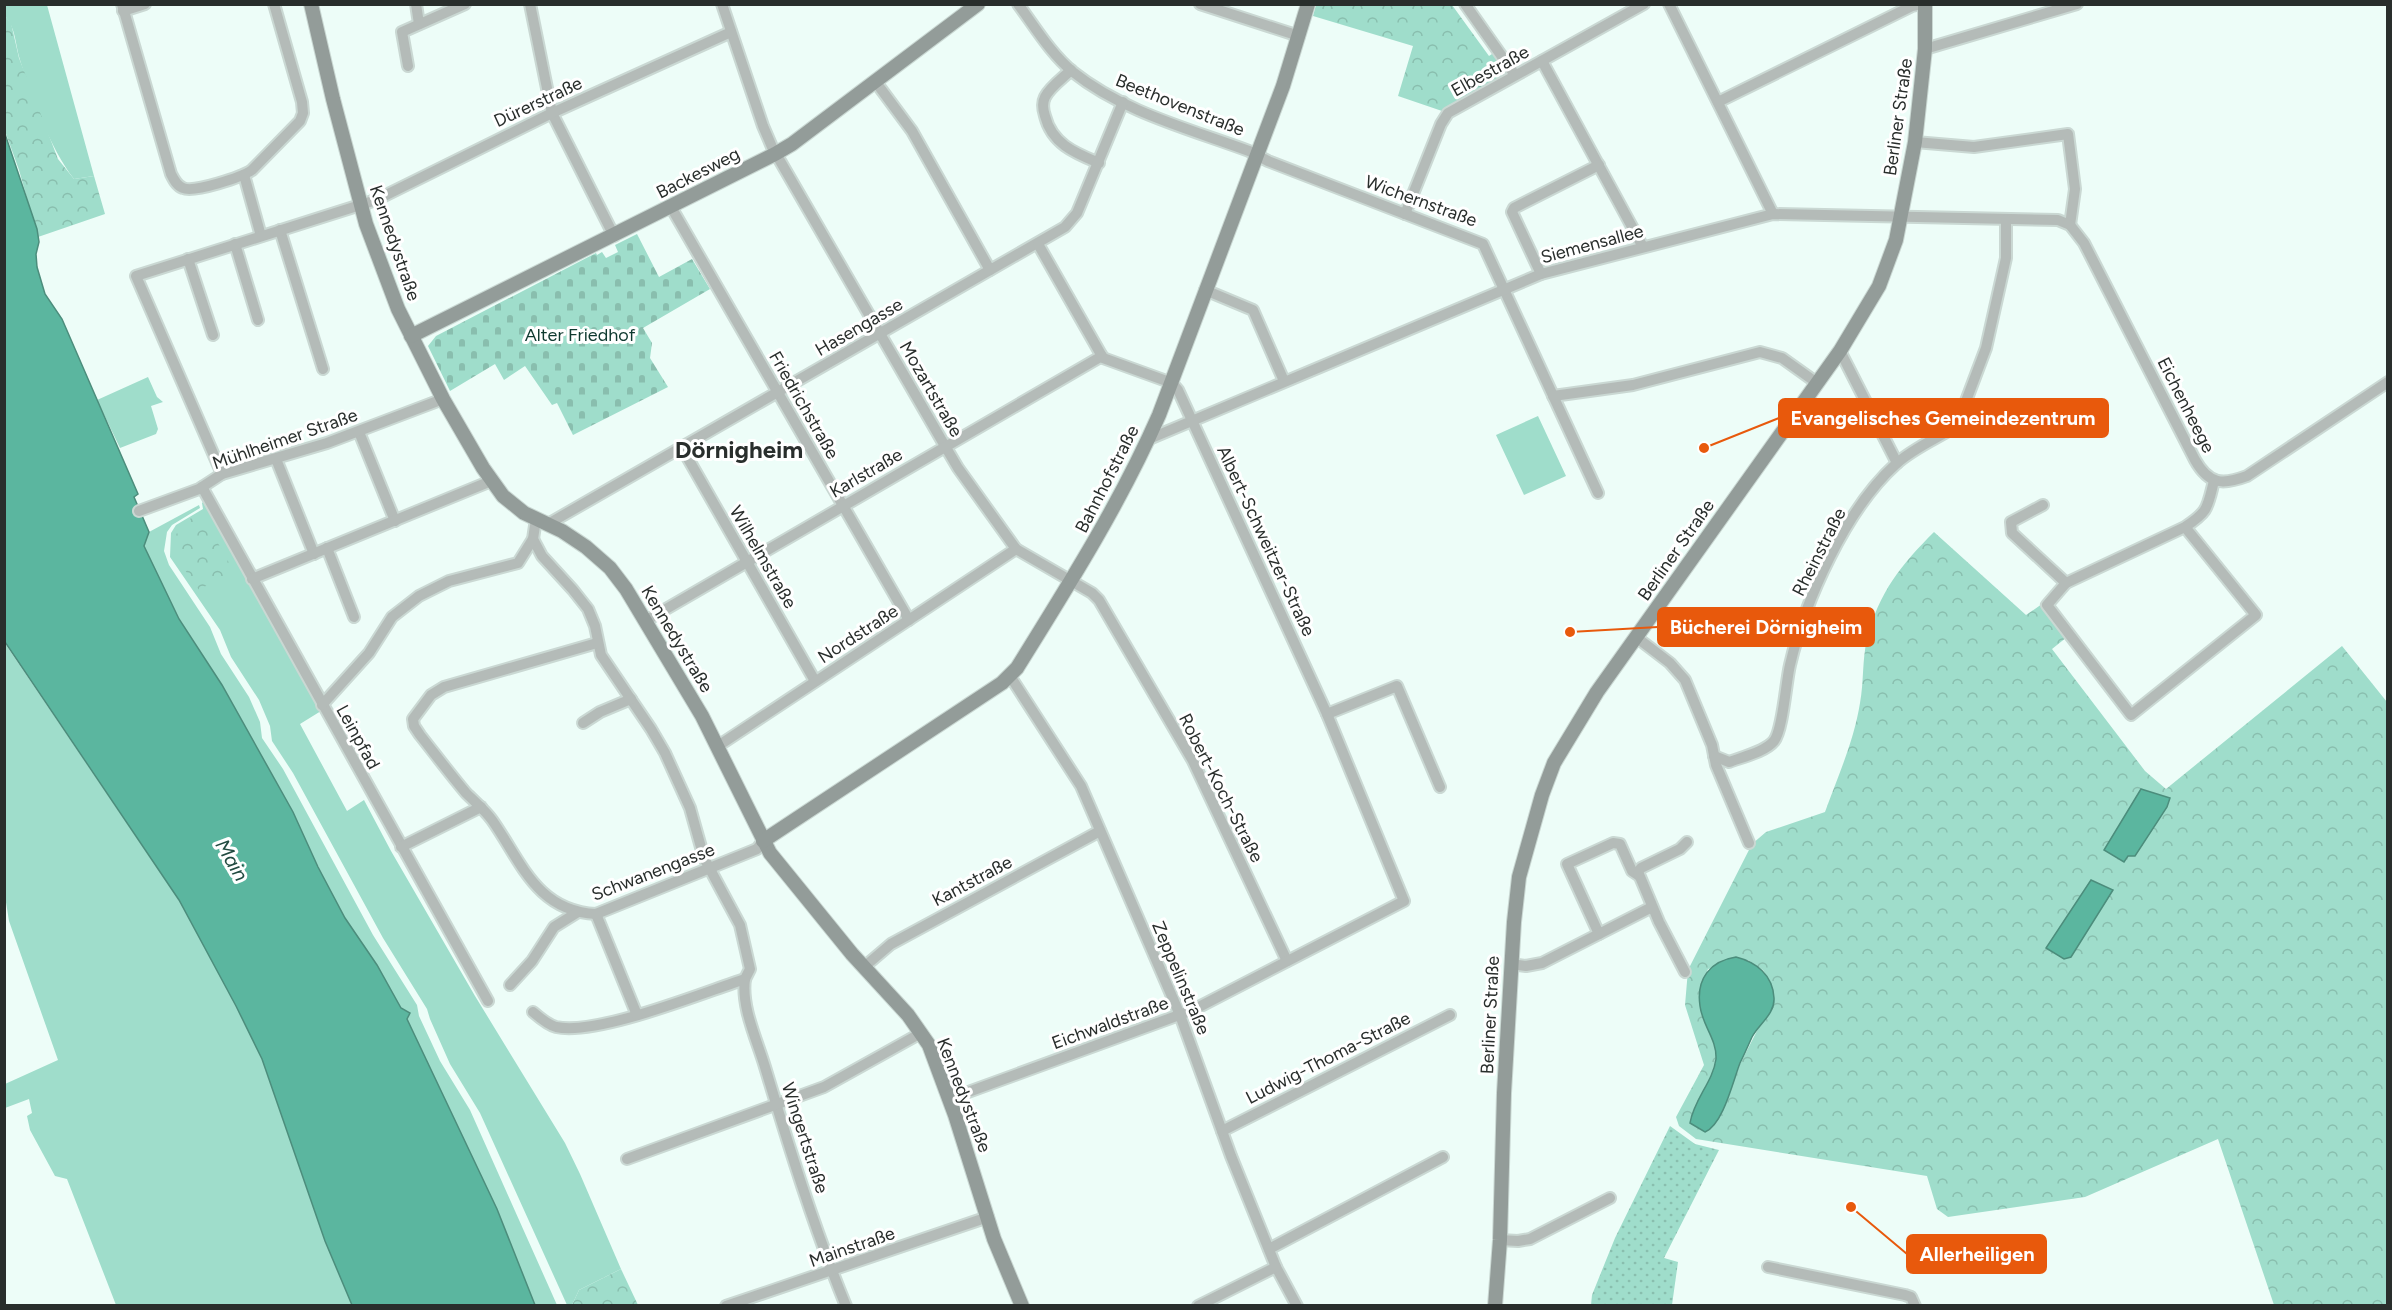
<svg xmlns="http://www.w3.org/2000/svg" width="2392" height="1310" font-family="Figtree,sans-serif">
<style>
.grass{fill:#9fddcb}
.forest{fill:url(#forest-crowns);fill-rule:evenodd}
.cemetery{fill:url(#cemetery-stones)}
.garden{fill:url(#garden-dots)}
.water{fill:#5bb69f;stroke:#4c8d7c;stroke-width:1.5}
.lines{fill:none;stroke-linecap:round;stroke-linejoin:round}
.street-casing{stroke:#cad8d3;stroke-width:14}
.secondary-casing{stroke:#cad8d3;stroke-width:16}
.street{stroke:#b4bbb8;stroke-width:10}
.secondary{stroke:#939c99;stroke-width:14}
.labels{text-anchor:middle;stroke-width:6;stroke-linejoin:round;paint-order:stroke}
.street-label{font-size:18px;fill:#292e2c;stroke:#fff}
.park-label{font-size:18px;fill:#0e392f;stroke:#fff}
.water-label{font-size:20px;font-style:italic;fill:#224b41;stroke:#fff}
.district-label{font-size:24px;font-weight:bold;fill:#292e2c;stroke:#fff}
.leader{fill:none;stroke:#e8590c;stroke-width:2}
.callout-dot{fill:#e8590c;stroke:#fff;stroke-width:2}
.callout{fill:#e8590c;stroke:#e8590c;stroke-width:2}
.callout-label{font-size:20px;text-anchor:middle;font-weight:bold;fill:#fff}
</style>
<defs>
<pattern id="forest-crowns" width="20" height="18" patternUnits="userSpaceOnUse" patternTransform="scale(1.5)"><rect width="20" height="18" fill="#9fddcb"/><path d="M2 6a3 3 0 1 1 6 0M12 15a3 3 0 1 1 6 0" fill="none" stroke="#89beae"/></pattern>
<pattern id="cemetery-stones" width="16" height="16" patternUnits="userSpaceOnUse" patternTransform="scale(1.5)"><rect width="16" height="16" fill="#9fddcb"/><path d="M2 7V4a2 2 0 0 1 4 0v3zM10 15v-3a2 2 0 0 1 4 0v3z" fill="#89beae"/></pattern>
<pattern id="garden-dots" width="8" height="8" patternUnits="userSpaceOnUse" patternTransform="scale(1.5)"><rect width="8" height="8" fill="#9fddcb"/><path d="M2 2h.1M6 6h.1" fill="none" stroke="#89beae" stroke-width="1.8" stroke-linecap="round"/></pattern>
</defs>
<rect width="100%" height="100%" fill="#edfdf8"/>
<!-- grass -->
<g class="grass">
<path d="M4,5H47L94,176L74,179C50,148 32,98 20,60C15,44 16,28 5,16Z"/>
<path d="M148,377L157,397L163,402L151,406L158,429L156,434L120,448L97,400Z"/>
<path d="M1538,416L1566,476L1524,495L1496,435Z"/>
<path d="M206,499L321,711L300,724L347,811L364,800L391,851L475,996L565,1143L580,1174L621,1269L579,1290L572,1305H567L480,1113L450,1064L430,1019L427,1009L383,938L293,773L272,741L270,726L259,700L231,657L220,630L170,557L171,533L176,525L203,509L202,503Z"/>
<path d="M199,505L200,508L172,525L167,532L164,551L169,565L210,627L221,654L249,697L260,722L262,738L283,769L373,935L417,1005L419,1016L440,1061L470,1110L557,1305H535L497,1209L407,1019L410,1013L401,1008L377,965L345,918L318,867L293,812L222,685L179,619L144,546L149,532Z"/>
<path d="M4,642L179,900L236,1006L262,1059L325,1241L352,1305H116L67,1179L55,1176L30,1130L27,1116L32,1113L29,1099L5,1108V1084L58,1060L9,921L5,896Z"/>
</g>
<!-- forest -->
<g class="forest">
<path d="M1316,5H1452L1489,56L1495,52L1504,65L1500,79L1442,111L1398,96L1413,46L1313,16Z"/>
<path d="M5,16L11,23L19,58L58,159L74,179L94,176L105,214L38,237L19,170L5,131Z"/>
<path d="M201,513L233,570L199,590C187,572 164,548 181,526C185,520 195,517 201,513Z"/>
<path d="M1934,532L2026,615L2042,604L2067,637L2052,649L2145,771L2166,789L2342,646L2387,702V1305H2274L2218,1139L2085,1197L1948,1217L1937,1209L1927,1176L1696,1139L1679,1126L1676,1117L1704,1065L1685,1005L1688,970L1752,844L1766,832L1825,812C1838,776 1854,741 1860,703C1864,682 1862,660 1867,639C1879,592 1901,565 1934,532ZM1748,960L1763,970L1770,982L1759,1027L1740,1064L1727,1100L1690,1122C1694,1099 1714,1082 1716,1058C1717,1038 1701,1024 1700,1005C1699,992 1704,981 1708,969Z"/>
<path d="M621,1269L638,1305H572L579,1290Z"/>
</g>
<!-- cemetery -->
<path class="cemetery" d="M637,234L659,277L692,259L710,289L643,328L652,343L650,358L668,387L573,435L557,403L552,405L525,366L504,380L495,364L450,391L428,346L436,336L596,253L597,255L602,252L606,258L618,252L615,245Z"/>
<!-- garden -->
<path class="garden" d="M1670,1126L1695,1144L1719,1150L1664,1258L1678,1262L1672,1305H1591L1592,1295L1615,1238Z"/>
<!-- water -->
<g class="water">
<path d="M4,131L37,229L39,242L36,254L37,267L45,294L62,319L138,494L134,497L149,532L144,546L179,619L222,685L293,812L318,867L345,918L377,965L401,1008L410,1013L407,1019L497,1209L535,1305H352L325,1241L262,1059L236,1006L179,900L5,642Z"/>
<path d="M2141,789L2170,798L2167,807L2135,856H2128L2124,862L2104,850Z"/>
<path d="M2091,880L2113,890L2071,957L2064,959L2046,948Z"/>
<path d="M1736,957C1756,962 1773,975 1774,998C1775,1014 1759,1024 1752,1037C1748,1046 1744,1055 1740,1063C1733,1081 1723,1125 1705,1132L1690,1123C1694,1099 1713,1082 1716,1059C1717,1039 1702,1025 1700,1006C1696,979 1710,961 1736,957Z"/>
</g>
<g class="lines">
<!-- street casing -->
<g class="street-casing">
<g id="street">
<path d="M122,4L171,174C174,180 177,186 183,188C194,193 242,177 252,170L300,121L303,113L302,102L274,4"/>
<path d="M416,4L419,24"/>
<path d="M530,4L552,113L614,236"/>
<path d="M722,4L763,126L772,147L945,446L958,468L1016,549L1092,593L1099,600L1193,761L1287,961"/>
<path d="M1018,4C1035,27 1051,54 1073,72C1123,112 1190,129 1249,151L1268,161L1483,244L1598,493"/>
<path d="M1200,4L1299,36"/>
<path d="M1465,4L1515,75"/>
<path d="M1669,4L1773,214"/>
<path d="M123,11L145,4"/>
<path d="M1925,49L2077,4"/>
<path d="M1542,61L1643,247"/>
<path d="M408,66L402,32L465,4"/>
<path d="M1071,70C1063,78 1050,87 1045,97C1042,103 1043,110 1045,116C1052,144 1075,153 1099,163"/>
<path d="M875,81L912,131L990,270"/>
<path d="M1718,102L1912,6L1922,4"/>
<path d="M1915,142L1974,147L2068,134L2075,189L2070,225"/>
<path d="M244,175L261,236"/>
<path d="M671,207L909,620"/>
<path d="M1405,214L1441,124L1448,113L1644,4"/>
<path d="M280,230L323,369"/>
<path d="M235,244L258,320"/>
<path d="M188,259L213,335"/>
<path d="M1541,274L1512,212L1514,208L1599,165"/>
<path d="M1205,290L1253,310L1284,381"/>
<path d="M1840,351L1897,463"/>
<path d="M1553,396L1633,385L1760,352L1782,358L1817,383"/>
<path d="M359,432L395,521"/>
<path d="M1149,439L1541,274L1773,214L2058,220L2070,225L2084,243L2195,460C2209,485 2223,485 2247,476L2388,382"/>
<path d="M682,448L815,681"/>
<path d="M276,459L314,554"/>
<path d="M222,474L136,276L376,200L552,113L731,32"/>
<path d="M202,487L488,1001"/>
<path d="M2043,505L2011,522L2012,533L2066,583"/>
<path d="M139,511L199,489L222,474L327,443L443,399"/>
<path d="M548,524L1065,227L1077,213L1123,102"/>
<path d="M2185,527L2256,615L2131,715L2047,605L2066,583L2185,527C2209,511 2207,508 2214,481"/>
<path d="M533,539L542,556L573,590L588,609L595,626L601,655L651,729L665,753L690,808L704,858L740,925L750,969L745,979C702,993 597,1036 556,1027C548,1025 540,1018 533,1012"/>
<path d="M327,548L354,617"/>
<path d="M252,579L491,481"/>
<path d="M647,620L1102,356"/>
<path d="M1636,637L1670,663L1685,680L1712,745L1716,765L1749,843"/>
<path d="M597,643L444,687L431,695L413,719L414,726L420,735C435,754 450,774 466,793C475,802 485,810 492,820C521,861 536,911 596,914L757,849L763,841"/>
<path d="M1010,676L1081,786L1180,1015L1231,1156L1276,1267L1297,1306"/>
<path d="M322,705L369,653L392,617L419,596L449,581L518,563L533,539L536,519"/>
<path d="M1327,714L1397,686L1440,787"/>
<path d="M583,723L600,712L631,699"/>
<path d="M718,746L1016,549"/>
<path d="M1714,756L1729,762C1742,757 1765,752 1774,741C1783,730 1786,681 1790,665C1805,600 1846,509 1896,464C1911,450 1933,440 1950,430L1966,401L1986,348L2006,258V220"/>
<path d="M401,847L481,807"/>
<path d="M596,914L637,1015"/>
<path d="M1599,934L1567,864L1613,843L1620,844L1632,871L1638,875"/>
<path d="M1511,964L1526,966L1542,963L1652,907"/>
<path d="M864,967L891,944L1100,831"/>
<path d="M1685,972L1659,922L1638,872L1641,868L1680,849L1687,842"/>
<path d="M745,979C741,1007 757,1040 765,1067C789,1147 814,1228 846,1306"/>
<path d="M510,985L532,961L554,927L578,912"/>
<path d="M949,1099L1193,1010L1404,901L1327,714L1178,390L1172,383L1103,358L1038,244"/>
<path d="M1222,1131L1450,1015"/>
<path d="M627,1159L824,1087L921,1033"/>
<path d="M1500,1240L1518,1241L1530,1239L1610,1198"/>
<path d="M1269,1249L1443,1157"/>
<path d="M1768,1267L1905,1295L1911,1297L1915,1306"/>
<path d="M726,1306L988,1217"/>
<path d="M1198,1306L1276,1267"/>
</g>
</g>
<!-- secondary casing -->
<g class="secondary-casing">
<g id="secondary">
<path d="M311,4L333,99L366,224L398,309L443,399L483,468L503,496L524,513L562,531L586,547L610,568L626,589L702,716L770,853L852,954L908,1015L929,1045L955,1115L994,1239L1022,1306"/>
<path d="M411,336L775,154L792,144L978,4"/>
<path d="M763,841L1002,683L1017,668C1068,586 1120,504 1159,415L1283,86L1308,4"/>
<path d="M1495,1306L1500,1240L1504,1093L1514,922L1519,877L1542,795L1554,763L1597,692L1840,351L1879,286L1896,240L1915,142L1925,49V4"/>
</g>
</g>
<!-- street -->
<use href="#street" class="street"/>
<!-- secondary -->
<use href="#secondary" class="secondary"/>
</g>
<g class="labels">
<!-- street labels -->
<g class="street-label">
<text transform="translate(1490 71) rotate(-29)" y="6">Elbestraße</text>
<text transform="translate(538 102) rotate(-25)" y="6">Dürerstraße</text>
<text transform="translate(1180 105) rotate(22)" y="6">Beethovenstraße</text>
<text transform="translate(1898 117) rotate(-82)" y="6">Berliner Straße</text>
<text transform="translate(698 173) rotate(-27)" y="6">Backesweg</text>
<text transform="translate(1421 201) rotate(20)" y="6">Wichernstraße</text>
<text transform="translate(395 243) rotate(71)" y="6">Kennedystraße</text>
<text transform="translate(1592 244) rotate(-15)" y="6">Siemensallee</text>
<text transform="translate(859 327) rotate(-30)" y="6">Hasengasse</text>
<text transform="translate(931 389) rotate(60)" y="6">Mozartstraße</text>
<text transform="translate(804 405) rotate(60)" y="6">Friedrichstraße</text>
<text transform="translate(2186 405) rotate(63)" y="6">Eichenheege</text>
<text transform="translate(285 439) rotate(-19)" y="6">Mühlheimer Straße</text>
<text transform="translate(866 473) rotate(-30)" y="6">Karlstraße</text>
<text transform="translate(1107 479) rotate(-63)" y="6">Bahnhofstraße</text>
<text transform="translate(1266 541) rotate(65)" y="6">Albert-Schweitzer-Straße</text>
<text transform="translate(1676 550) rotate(-55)" y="6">Berliner Straße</text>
<text transform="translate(1819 552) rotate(-63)" y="6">Rheinstraße</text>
<text transform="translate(763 557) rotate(60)" y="6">Wilhelmstraße</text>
<text transform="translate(858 634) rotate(-33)" y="6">Nordstraße</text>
<text transform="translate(677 639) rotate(59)" y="6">Kennedystraße</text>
<text transform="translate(358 737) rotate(61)" y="6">Leinpfad</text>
<text transform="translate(1221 788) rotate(63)" y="6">Robert-Koch-Straße</text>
<text transform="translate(653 872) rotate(-21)" y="6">Schwanengasse</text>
<text transform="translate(972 881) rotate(-28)" y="6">Kantstraße</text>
<text transform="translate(1181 978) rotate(67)" y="6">Zeppelinstraße</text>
<text transform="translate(1490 1015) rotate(-87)" y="6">Berliner Straße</text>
<text transform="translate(1110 1023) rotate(-20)" y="6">Eichwaldstraße</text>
<text transform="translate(1328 1058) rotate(-27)" y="6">Ludwig-Thoma-Straße</text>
<text transform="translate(964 1095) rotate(69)" y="6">Kennedystraße</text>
<text transform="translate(805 1138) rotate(72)" y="6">Wingertstraße</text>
<text transform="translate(852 1247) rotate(-19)" y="6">Mainstraße</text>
</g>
<!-- park labels -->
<g class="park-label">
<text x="580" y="341">Alter Friedhof</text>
</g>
<!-- water labels -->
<g class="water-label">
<text transform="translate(232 860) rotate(60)" y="7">Main</text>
</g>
<!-- district labels -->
<g class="district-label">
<text x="739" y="458">Dörnigheim</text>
</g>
</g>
<!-- callouts -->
<path class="leader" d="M1704 448L1779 418M1570 632L1658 627M1851 1207L1907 1254"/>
<g class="callout-dot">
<circle cx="1704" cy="448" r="6"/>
<circle cx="1570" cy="632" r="6"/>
<circle cx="1851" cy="1207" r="6"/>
</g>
<g class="callout">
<rect x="1779" y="399" width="329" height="38" rx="6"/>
<rect x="1658" y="608" width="216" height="38" rx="6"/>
<rect x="1907" y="1235" width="139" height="38" rx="6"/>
</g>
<g class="callout-label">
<text x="1943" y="425">Evangelisches Gemeindezentrum</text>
<text x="1766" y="634">Bücherei Dörnigheim</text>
<text x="1977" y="1261">Allerheiligen</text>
</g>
<!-- border -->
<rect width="2392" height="1310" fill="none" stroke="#292e2c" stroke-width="12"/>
</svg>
